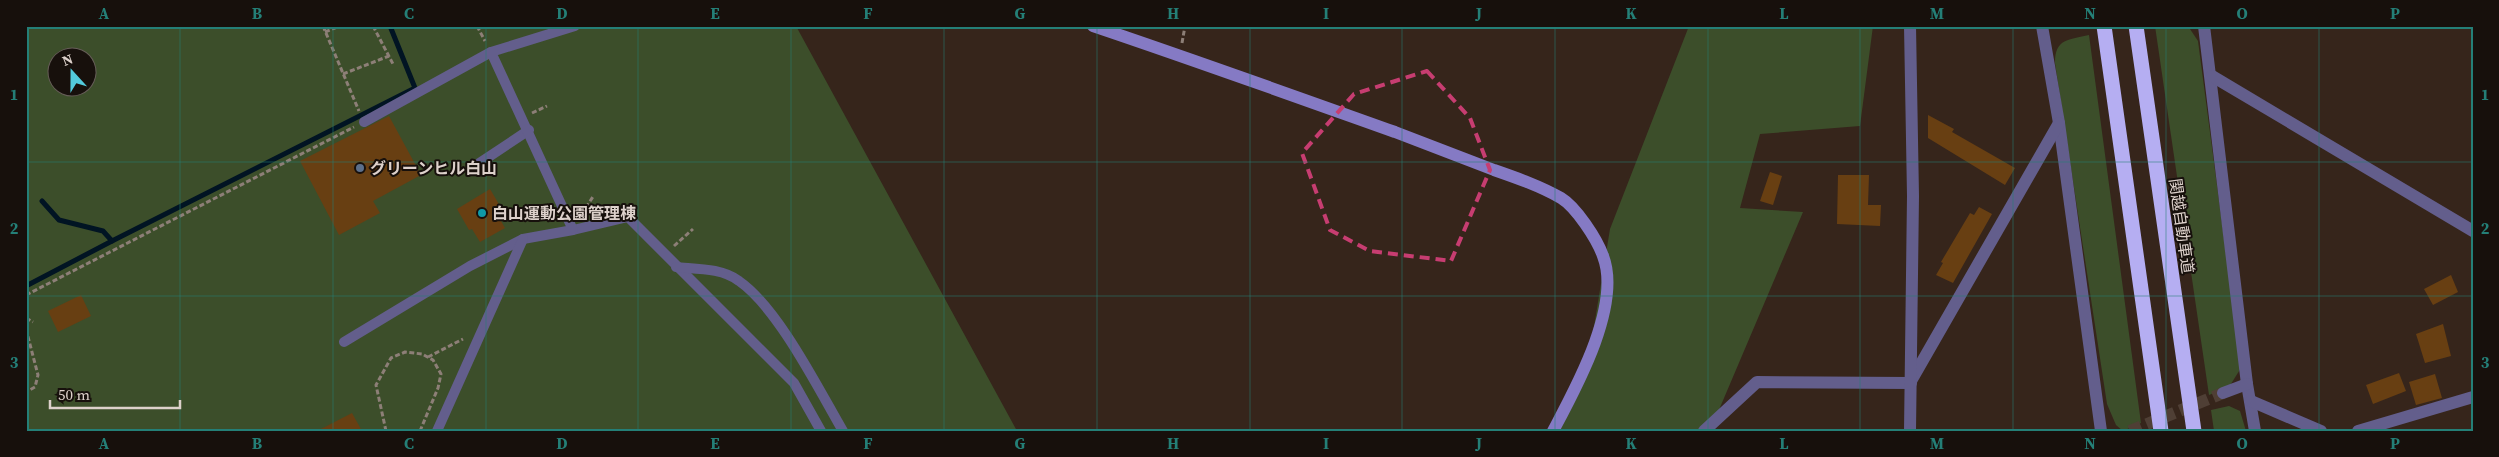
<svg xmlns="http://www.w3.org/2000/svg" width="2499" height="457" font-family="'Source Serif 4','Noto Sans JP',serif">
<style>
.green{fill:#3c4e2a;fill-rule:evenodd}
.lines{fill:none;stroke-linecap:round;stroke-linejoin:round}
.stream{stroke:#011423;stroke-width:5}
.building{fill:#683f12}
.street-tunnel{stroke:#4f3f35;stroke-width:12;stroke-dasharray:12 6;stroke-linecap:butt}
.path{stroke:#8d7f77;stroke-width:3;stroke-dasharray:5 2.5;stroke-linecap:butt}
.lane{stroke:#635e8c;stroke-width:10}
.street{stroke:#635e8c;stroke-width:12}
.secondary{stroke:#857ac4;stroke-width:12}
.highway{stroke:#b5aef2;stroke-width:15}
.marked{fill:none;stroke:#c73d71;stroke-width:4;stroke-dasharray:10 6;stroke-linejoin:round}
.grid{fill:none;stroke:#247f77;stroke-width:1;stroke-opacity:0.55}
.service-dot{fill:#5c6f8a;stroke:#17100c;stroke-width:2}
.culture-dot{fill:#0f9aa8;stroke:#17100c;stroke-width:2}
.labels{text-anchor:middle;stroke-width:4;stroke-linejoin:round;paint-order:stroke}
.poi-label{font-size:16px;font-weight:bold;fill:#ddd1cb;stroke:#17100c;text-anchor:start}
.street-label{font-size:16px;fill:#ddd1cb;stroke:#17100c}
.neatline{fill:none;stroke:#247f77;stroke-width:2}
.grid-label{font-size:16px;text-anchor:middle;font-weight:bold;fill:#247f77}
</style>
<rect width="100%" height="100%" fill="#36251b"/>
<!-- green -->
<g class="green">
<path d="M26,26H796L1017,431H26ZM58,58H88V88H58Z"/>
<path d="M1689,26H1873L1860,126L1760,134L1740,208L1803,212L1710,431H1548L1587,369L1610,229Z"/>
<path d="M2155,26H2188L2198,41L2241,368L2229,387L2209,395Z"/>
<path d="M2089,35L2141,423L2123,431L2116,425L2107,404L2055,63C2055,38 2069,40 2089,35Z"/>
<path d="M2229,406L2240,411L2246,431H2214L2211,410Z"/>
</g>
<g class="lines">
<!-- stream -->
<g class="stream">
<path d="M42,201L59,220L103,231L112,241L415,88L390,26"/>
<path d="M26,286L112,241"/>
</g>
</g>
<!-- building -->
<g class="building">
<path d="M1928,115L1954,129L1952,132L2015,168L2005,185L1928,138Z"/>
<path d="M389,116L421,175L373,201L380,213L339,235L300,161Z"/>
<path d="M1770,172L1782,176L1773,205L1760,201Z"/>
<path d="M1838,175H1869L1868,205H1881L1880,226L1837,224Z"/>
<path d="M490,189L507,218L501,221L505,228L480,242L472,229L469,230L457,209Z"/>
<path d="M1979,207L1992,214L1953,283L1936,275L1943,263L1941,262L1970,213L1974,215Z"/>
<path d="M2451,275L2458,292L2433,305L2424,289Z"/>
<path d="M81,295L91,316L58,332L48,311Z"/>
<path d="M2443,324L2451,356L2425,363L2416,334Z"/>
<path d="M2399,373L2406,391L2373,404L2366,385Z"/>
<path d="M2435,374L2442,398L2416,405L2409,382Z"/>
<path d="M352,413L362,431H317Z"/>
</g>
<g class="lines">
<!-- street-tunnel -->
<path class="street-tunnel" d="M2130,431L2223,393"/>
<!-- path -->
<g class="path">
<path d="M323,26L359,111"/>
<path d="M373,26L393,64"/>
<path d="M477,26L485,41"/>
<path d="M325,32L340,26"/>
<path d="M1182,43L1185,26"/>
<path d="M343,74L389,56"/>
<path d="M532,113L547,106"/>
<path d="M582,214L594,195"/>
<path d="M674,246L693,229"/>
<path d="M26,295L354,127"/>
<path d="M26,318L33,322"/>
<path d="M26,329L38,375L35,387L26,392"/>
<path d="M428,357L463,339"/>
<path d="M386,431L376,385L391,358L405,352L422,354L433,360L441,374L438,388L420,431"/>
</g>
<!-- lane -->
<g class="lane">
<path d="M364,122L491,52"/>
<path d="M475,166L529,130"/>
<path d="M573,230L628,217L794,383L821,431"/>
<path d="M676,267C697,269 722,268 739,281C778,308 818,388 843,431"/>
<path d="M344,342L470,266L523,239L573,230L491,52L575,26"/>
<path d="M437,431L523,239"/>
</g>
<!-- street -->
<g class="street">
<path d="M2042,26L2059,123L2101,431"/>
<path d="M2204,26L2247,384L2255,431"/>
<path d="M2212,76L2473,231"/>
<path d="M1911,381L2059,123"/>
<path d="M2223,393L2247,384"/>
<path d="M2251,401L2321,431"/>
<path d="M1704,431L1757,382L1911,383"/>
<path d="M1910,431L1913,196L1910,26"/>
<path d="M2358,431L2473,397"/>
</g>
<!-- secondary -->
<path class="secondary" d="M1093,26C1194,60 1294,96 1395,132C1428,145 1461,157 1494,170C1517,178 1540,186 1561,198C1576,207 1597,239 1603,256C1622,305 1576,388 1553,431"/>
<!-- highway -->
<g class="highway">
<path d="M2104,26L2161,431"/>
<path d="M2136,26L2194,431"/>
</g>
</g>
<!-- marked area -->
<path class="marked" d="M1427,71L1470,118L1490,170L1451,261L1370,251L1330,230L1302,153L1354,94Z"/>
<!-- grid -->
<path class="grid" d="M180,26V431M333,26V431M486,26V431M638,26V431M791,26V431M944,26V431M1097,26V431M1250,26V431M1402,26V431M1555,26V431M1708,26V431M1860,26V431M2013,26V431M2166,26V431M2319,26V431M26,162H2473M26,296H2473"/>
<!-- markers -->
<circle class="service-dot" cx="360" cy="168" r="5"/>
<circle class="culture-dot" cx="482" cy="213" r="5"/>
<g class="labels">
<!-- poi labels -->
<g class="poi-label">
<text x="370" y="174">グリーンヒル白山</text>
<text x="492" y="219">白山運動公園管理棟</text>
</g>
<!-- street labels -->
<g class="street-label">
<text transform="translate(2182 226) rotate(82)" y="6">関越自動車道</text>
</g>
</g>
<!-- border -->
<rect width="2499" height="457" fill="none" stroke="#17100c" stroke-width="55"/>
<!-- north arrow -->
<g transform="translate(72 72) rotate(339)"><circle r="24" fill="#17100c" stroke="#665d58"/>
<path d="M0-4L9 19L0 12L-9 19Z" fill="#53cadc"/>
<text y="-8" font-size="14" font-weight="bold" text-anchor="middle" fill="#ddd1cb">N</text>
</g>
<!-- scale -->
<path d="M50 400v8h130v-8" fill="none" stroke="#ddd1cb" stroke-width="2.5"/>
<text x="58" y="400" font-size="15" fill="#ddd1cb" stroke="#17100c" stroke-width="4" paint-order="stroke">50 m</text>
<rect x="28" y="28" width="2444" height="402" class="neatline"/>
<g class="grid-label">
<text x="104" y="19">A</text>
<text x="257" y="19">B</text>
<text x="409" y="19">C</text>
<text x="562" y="19">D</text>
<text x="715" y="19">E</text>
<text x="868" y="19">F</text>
<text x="1020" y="19">G</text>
<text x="1173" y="19">H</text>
<text x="1326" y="19">I</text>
<text x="1479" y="19">J</text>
<text x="1631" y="19">K</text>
<text x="1784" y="19">L</text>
<text x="1937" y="19">M</text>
<text x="2090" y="19">N</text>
<text x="2242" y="19">O</text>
<text x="2395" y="19">P</text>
<text x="14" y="100">1</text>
<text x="2485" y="100">1</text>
<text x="14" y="234">2</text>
<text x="2485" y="234">2</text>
<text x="14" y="368">3</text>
<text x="2485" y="368">3</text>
<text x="104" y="449">A</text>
<text x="257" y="449">B</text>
<text x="409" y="449">C</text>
<text x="562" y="449">D</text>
<text x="715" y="449">E</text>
<text x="868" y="449">F</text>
<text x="1020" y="449">G</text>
<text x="1173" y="449">H</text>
<text x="1326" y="449">I</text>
<text x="1479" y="449">J</text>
<text x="1631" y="449">K</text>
<text x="1784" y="449">L</text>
<text x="1937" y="449">M</text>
<text x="2090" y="449">N</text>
<text x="2242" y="449">O</text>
<text x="2395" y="449">P</text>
</g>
</svg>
